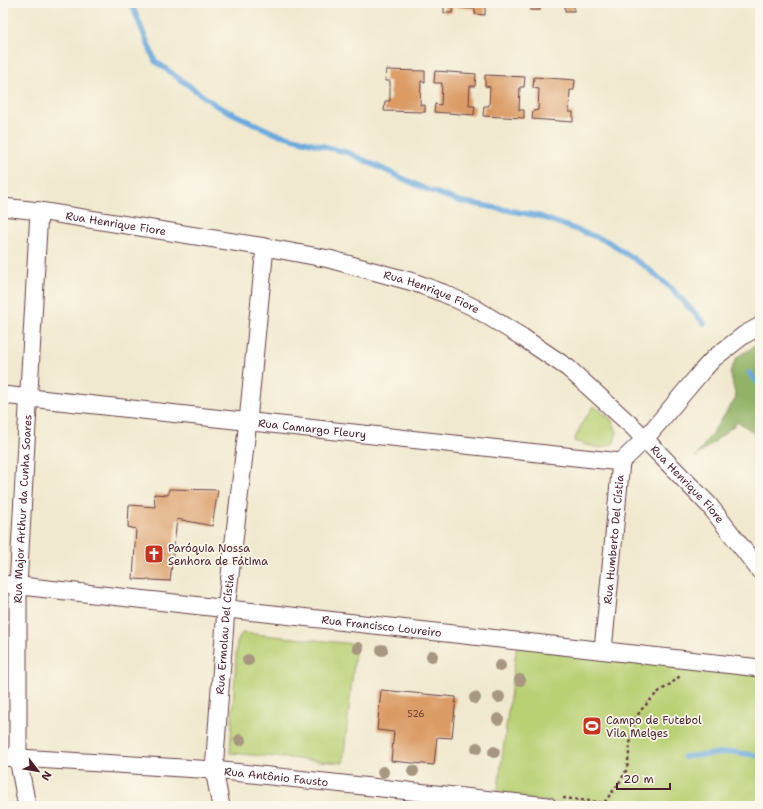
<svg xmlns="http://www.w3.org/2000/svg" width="763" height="809" font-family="'Shantell Sans',sans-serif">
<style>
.green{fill:#b9d075;stroke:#827850}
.forest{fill:#92b266;stroke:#6e6848}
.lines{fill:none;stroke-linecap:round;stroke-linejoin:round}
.stream{stroke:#6aa9dd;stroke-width:5.5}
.building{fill:#db9b65}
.minor-casing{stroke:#633d44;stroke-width:19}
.path{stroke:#633d44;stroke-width:2.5;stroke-dasharray:3 3;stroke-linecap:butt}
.minor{stroke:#fff;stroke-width:17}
.tree{fill:#a79781}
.labels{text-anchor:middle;stroke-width:3.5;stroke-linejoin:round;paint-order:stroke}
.number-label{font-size:9px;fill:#6e3e3a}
.street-label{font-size:11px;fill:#4a1f2b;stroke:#fbf7ec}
.poi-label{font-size:11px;fill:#4a1f2b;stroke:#fbf7ec;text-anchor:start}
</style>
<rect width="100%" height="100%" fill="#fbf7ec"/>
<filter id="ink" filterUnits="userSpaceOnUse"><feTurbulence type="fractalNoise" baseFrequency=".025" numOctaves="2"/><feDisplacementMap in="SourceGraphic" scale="8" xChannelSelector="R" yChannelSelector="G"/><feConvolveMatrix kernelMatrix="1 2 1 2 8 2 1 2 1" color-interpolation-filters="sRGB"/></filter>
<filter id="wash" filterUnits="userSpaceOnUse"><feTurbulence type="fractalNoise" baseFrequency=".012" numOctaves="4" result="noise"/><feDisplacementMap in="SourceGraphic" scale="16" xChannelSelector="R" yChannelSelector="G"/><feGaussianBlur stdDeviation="0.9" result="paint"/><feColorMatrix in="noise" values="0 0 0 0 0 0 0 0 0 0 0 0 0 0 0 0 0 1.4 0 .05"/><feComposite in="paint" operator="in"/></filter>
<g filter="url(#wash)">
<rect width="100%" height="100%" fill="#f1e9cf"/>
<!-- green -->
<g class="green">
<path d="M594,406L611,419L617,432L614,443L601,448L587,445L574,441L582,423Z"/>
<path d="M242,633L356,644L343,763L230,753L237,642Z"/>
<path d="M517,644L760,669V806H586L497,796Z"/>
</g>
<!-- forest -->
<path class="forest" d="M760,343V446L752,431L738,422L695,458L736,398L730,372L737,357Z"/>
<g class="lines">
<!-- stream -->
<g class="stream">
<path d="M131,3L155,61L217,106L274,133L349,153L423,188L459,201L539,216L607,241L646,267L671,288L704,323"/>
<path d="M749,373L760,385"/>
<path d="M684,757L733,752L760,756"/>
</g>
</g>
<g id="blocks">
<!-- building -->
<g class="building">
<path d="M444,3H485V15L475,14V9L453,7L452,13H444Z"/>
<rect x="530" y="3" width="10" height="7"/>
<rect x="565" y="3" width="9" height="8"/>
<path d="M386,70L425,71V82L421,81L420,105H425V112L384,111L385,101H390V81H385Z"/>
<path d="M435,71L476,74L475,86H470L469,106H475L474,115L434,112L435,104L441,105L442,83H434Z"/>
<path d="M485,75L525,77L524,87H520L519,110H524V118L483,116L484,106H489L490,87L485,86Z"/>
<path d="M534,77L575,80L574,90H570L569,112H573V122L532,119L533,111L538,110L539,89L533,88Z"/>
<path d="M169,489L218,490L212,526L177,519L170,581L133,579L136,529L128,527L129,505L155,507L154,494L168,495Z"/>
<path d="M381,690L456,697L452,738L437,737L434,765L391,761L394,732L377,730Z"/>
</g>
</g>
</g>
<g filter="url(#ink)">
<use href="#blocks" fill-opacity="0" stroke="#633d44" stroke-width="1"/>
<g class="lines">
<!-- minor casing -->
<g class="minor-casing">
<g id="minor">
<path id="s1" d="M3,207L39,211L265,247L329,259L413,282L443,293L473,307L522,337L568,368L634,428L709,505L760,571"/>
<path id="s2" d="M3,395L621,462"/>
<path id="s3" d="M3,584L760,668"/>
<path id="s4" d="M603,650L621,462L645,439L702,371L714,358L744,335L760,326"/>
<path id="s5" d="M3,757L214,770L548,806"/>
<path id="s6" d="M27,806L18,758V586L39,211"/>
<path id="s7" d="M221,806L214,770L226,609L248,421L265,247"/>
</g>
</g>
<!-- path -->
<g class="path">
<path d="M563,798L632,806"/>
<path d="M600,806L604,803L621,780L627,769L631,737L635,719L641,710L657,693L672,683L680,676"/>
</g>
<!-- minor -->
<use href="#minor" class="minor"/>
</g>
<!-- trees -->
<g class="tree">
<circle cx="358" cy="648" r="6"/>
<circle cx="382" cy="650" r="6"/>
<circle cx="432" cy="656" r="6"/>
<circle cx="248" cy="660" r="6"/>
<circle cx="500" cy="666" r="6"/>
<circle cx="520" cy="680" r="6"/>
<circle cx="499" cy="697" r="6"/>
<circle cx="475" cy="698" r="6"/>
<circle cx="498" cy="719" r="6"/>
<circle cx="240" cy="740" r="6"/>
<circle cx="477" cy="748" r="6"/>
<circle cx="494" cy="752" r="6"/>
<circle cx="413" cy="771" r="6"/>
<circle cx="383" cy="772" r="6"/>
</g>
</g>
<!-- icons -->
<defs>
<g id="church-square" transform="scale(1)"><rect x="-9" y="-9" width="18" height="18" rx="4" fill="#c8321e" stroke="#fbf7ec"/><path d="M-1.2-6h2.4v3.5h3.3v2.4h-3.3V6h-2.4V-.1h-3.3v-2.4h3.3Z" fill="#fff"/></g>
<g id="stadium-square" transform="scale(1)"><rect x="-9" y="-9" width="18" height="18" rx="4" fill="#c8321e" stroke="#fbf7ec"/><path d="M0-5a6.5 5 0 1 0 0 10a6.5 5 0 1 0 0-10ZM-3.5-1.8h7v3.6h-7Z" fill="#fff"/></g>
</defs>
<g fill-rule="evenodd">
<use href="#church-square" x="154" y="554"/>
<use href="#stadium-square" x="592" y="726"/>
</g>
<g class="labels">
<!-- number labels -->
<g class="number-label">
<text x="416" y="717">526</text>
</g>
<!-- street labels -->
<g class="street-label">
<text dy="4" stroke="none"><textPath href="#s1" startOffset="114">Rua Henrique Fiore</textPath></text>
<text dy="4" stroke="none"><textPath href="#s1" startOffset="438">Rua Henrique Fiore</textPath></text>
<text dy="4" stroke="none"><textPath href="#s2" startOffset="311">Rua Camargo Fleury</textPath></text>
<text dy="4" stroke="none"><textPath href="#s1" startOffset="762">Rua Henrique Fiore</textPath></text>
<text dy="4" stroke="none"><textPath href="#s6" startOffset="298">Rua Major Arthur da Cunha Soares</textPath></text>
<text dy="4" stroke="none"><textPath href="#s4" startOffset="111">Rua Humberto Del Cístia</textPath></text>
<text dy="4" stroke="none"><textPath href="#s3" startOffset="381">Rua Francisco Loureiro</textPath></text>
<text dy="4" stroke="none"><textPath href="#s7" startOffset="173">Rua Ermolau Del Cístia</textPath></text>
<text dy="4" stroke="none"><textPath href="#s5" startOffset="274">Rua Antônio Fausto</textPath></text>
</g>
<!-- poi labels -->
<g class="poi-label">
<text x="168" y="552">Paróquia Nossa<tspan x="168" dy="13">Senhora de Fátima</tspan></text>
<text x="606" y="724">Campo de Futebol<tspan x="606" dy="13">Vila Melges</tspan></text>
</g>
</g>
<!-- margin -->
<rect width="763" height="809" fill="none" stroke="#fbf7ec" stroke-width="16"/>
<!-- north arrow -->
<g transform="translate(38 771) rotate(121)" stroke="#fbf7ec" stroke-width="3" paint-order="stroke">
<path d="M0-3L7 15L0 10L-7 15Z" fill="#4a1f2b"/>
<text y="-6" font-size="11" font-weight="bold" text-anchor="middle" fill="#4a1f2b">N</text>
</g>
<!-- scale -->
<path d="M617 783v6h53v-6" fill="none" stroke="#4a1f2b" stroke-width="2"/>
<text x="623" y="783" font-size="12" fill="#4a1f2b" stroke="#fbf7ec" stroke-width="3" paint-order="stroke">20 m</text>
</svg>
